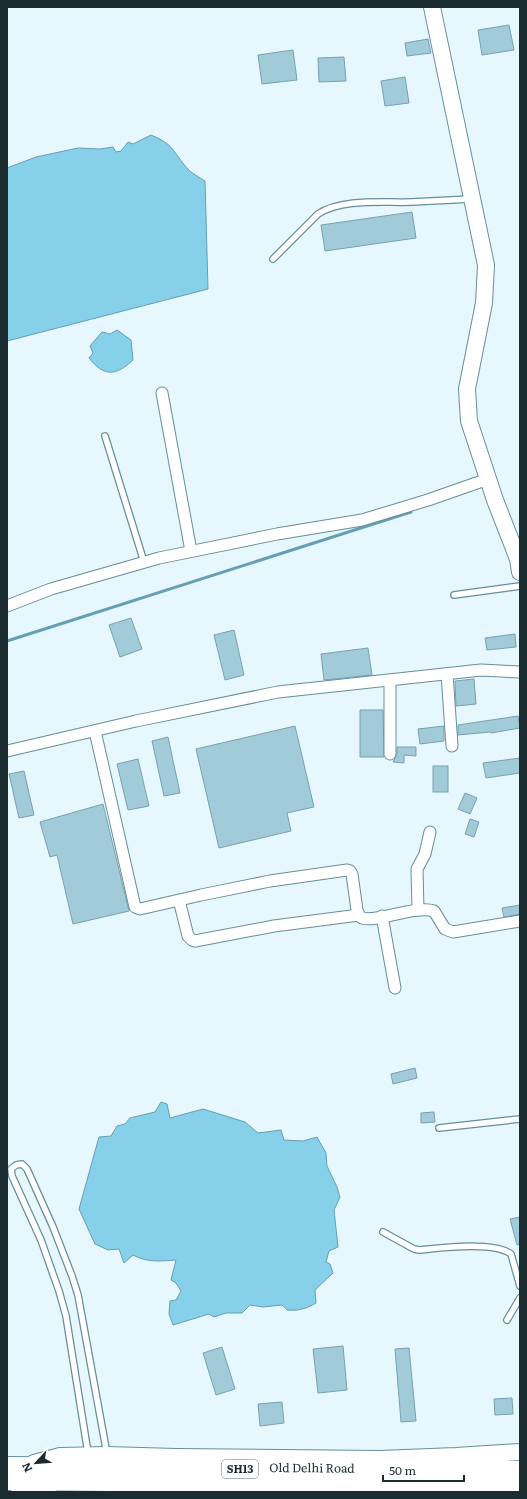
<svg xmlns="http://www.w3.org/2000/svg" width="527" height="1499" font-family="Literata,serif">
<style>
.water{fill:#86d0e9;stroke:#669fb2}
.lines{fill:none;stroke-linecap:round;stroke-linejoin:round}
.stream{stroke:#669fb2;stroke-width:3}
.building{fill:#a1cbd9;stroke:#79a1af}
.lane-casing{stroke:#668e9c;stroke-width:8}
.street-casing{stroke:#668e9c;stroke-width:13}
.secondary-casing{stroke:#668e9c;stroke-width:18}
.primary-casing{stroke:#668e9c;stroke-width:20}
.lane{stroke:#fff;stroke-width:5.5}
.street{stroke:#fff;stroke-width:11}
.secondary{stroke:#fff;stroke-width:16}
.primary{stroke:#fff;stroke-width:18}
.labels{text-anchor:middle;stroke-width:3;stroke-linejoin:round;paint-order:stroke}
.shield{fill:#fff;stroke:#5f6b6f;stroke-width:1}
.shield-label{font-size:11px;font-weight:bold;fill:#1b2c31}
.street-label{font-size:12px;fill:#1b2c31;stroke:#fff}
</style>
<rect width="100%" height="100%" fill="#e6f7fd"/>
<!-- water -->
<g class="water">
<path d="M151,135C175,145 172,151 187,168C191,173 199,177 205,181L208,289L7,341V168L36,157L78,148L100,149L113,147L116,152L121,151L128,142L133,144Z"/>
<path d="M117,330L131,340L133,360C116,376 104,377 89,358L93,353L90,346L102,332L110,334Z"/>
<path d="M161,1102L167,1104L170,1118L203,1109L245,1122L258,1133L281,1130L284,1140L303,1141L317,1137L326,1153L327,1166L337,1187L340,1197L334,1210L338,1247L329,1251L326,1262L330,1264L333,1273L315,1290L316,1303C306,1309 298,1311 287,1310L282,1305L263,1307L250,1305L242,1313H226L214,1317L209,1314L173,1325L169,1314L170,1301L176,1300L181,1291L176,1283L171,1280L176,1260C160,1261 148,1263 133,1255L124,1263L119,1249L108,1250L95,1244L79,1209L99,1137L111,1136L117,1126L125,1124L130,1118L155,1112Z"/>
</g>
<g class="lines">
<!-- stream -->
<path class="stream" d="M7,641L411,512"/>
</g>
<!-- building -->
<g class="building">
<path d="M509,25L514,50L482,55L478,30Z"/>
<path d="M428,39L431,53L407,56L405,43Z"/>
<path d="M293,50L297,80L262,84L258,55Z"/>
<path d="M344,57L346,81L319,82L318,58Z"/>
<path d="M405,77L409,103L385,106L381,81Z"/>
<path d="M412,212L416,238L325,251L321,225Z"/>
<path d="M131,618L142,649L120,657L109,625Z"/>
<path d="M234,630L244,675L225,680L214,635Z"/>
<path d="M515,634L516,647L487,650L485,638Z"/>
<path d="M368,648L372,675L324,680L321,654Z"/>
<path d="M474,679L476,704L456,706L455,681Z"/>
<path d="M360,710H383L384,757H360Z"/>
<path d="M518,716L520,728L491,733L490,732L458,735V725Z"/>
<path d="M295,726L314,807L287,813L291,831L219,848L196,749Z"/>
<path d="M444,726V741L420,744L418,729Z"/>
<path d="M168,737L180,793L164,796L152,741Z"/>
<path d="M397,747H416V756L404,755V763L393,762L397,754Z"/>
<path d="M520,758V773L486,778L483,763Z"/>
<path d="M138,759L149,806L128,810L117,764Z"/>
<rect x="433" y="766" width="15" height="26"/>
<path d="M24,771L34,815L19,818L9,774Z"/>
<path d="M465,793L477,798L470,814L458,809Z"/>
<path d="M103,804L129,911L73,924L57,855L50,857L40,822Z"/>
<path d="M470,819L479,822L474,837L465,834Z"/>
<path d="M520,905V914L504,917L502,908Z"/>
<path d="M415,1068L417,1078L393,1084L391,1074Z"/>
<path d="M434,1112L435,1122L421,1123V1113Z"/>
<path d="M520,1217V1244L517,1245L510,1219Z"/>
<path d="M343,1346L347,1390L318,1393L313,1349Z"/>
<path d="M222,1347L235,1389L216,1395L203,1353Z"/>
<path d="M409,1348L416,1421L401,1422L395,1349Z"/>
<path d="M512,1398L513,1414L495,1415L494,1399Z"/>
<path d="M282,1402L284,1423L260,1426L258,1404Z"/>
</g>
<g class="lines">
<!-- lane casing -->
<g class="lane-casing">
<g id="lane">
<path d="M273,259L318,214C342,198 384,203 412,202C432,201 452,200 471,199"/>
<path d="M105,436L144,562"/>
<path d="M454,595L520,586"/>
<path d="M439,1128L520,1119"/>
<path d="M383,1232L414,1249L419,1250C441,1248 493,1241 511,1254L520,1286"/>
<path d="M507,1320L520,1298"/>
<path d="M88,1453L66,1316L59,1291L41,1240L12,1176L11,1169L16,1165L22,1164L27,1169L53,1227L72,1276L78,1295L107,1454"/>
</g>
</g>
<!-- street casing -->
<g class="street-casing">
<g id="street">
<path d="M162,393L191,551"/>
<path d="M7,606L51,589L159,558L277,534L362,520L428,500L488,479"/>
<path d="M447,674L452,746"/>
<path d="M390,680V754"/>
<path d="M95,731L135,907L140,909L201,895L270,881L347,870L350,871L352,874L357,910C358,913 359,916 362,918C376,923 415,905 434,911L445,929L453,932L520,921"/>
<path d="M7,751L136,721L278,692L481,670L520,672"/>
<path d="M179,900L188,936L192,940L195,941L274,926L359,915"/>
<path d="M418,910L417,869L425,854L430,832"/>
<path d="M382,916L395,988"/>
</g>
</g>
<!-- secondary casing -->
<g class="secondary-casing">
<g id="secondary">
<path d="M432,7L486,265L484,303L467,389L469,421L495,500L518,559L520,572"/>
<path d="M34,1463L60,1456L107,1455L175,1457L380,1459L456,1456L520,1452"/>
<path d="M18,1486L48,1492"/>
</g>
</g>
<!-- primary casing -->
<g class="primary-casing">
<g id="primary">
<path id="s1" d="M7,1466L520,1470"/>
<path d="M7,1481L215,1483L268,1482L350,1485L520,1484"/>
</g>
</g>
<!-- lane -->
<use href="#lane" class="lane"/>
<!-- street -->
<use href="#street" class="street"/>
<!-- secondary -->
<use href="#secondary" class="secondary"/>
<!-- primary -->
<use href="#primary" class="primary"/>
</g>
<g class="labels">
<!-- shield labels -->
<rect class="shield" x="222" y="1460" width="36" height="18" rx="3"/>
<g class="shield-label">
<text x="240" y="1473">SH13</text>
</g>
<!-- street labels -->
<g class="street-label">
<text dy="4" stroke="none"><textPath href="#s1" startOffset="305">Old Delhi Road</textPath></text>
</g>
</g>
<!-- border -->
<rect width="527" height="1499" fill="none" stroke="#1b2c31" stroke-width="16"/>
<!-- north arrow -->
<g transform="translate(36 1463) rotate(244)" stroke="#ffffff" stroke-width="3" paint-order="stroke">
<path d="M0-3L7 15L0 10L-7 15Z" fill="#1b2c31"/>
<text y="-6" font-size="11" font-weight="bold" text-anchor="middle" fill="#1b2c31">N</text>
</g>
<!-- scale -->
<path d="M383 1475v6h81v-6" fill="none" stroke="#1b2c31" stroke-width="2"/>
<text x="389" y="1475" font-size="12" fill="#1b2c31" stroke="#ffffff" stroke-width="3" paint-order="stroke">50 m</text>
</svg>
